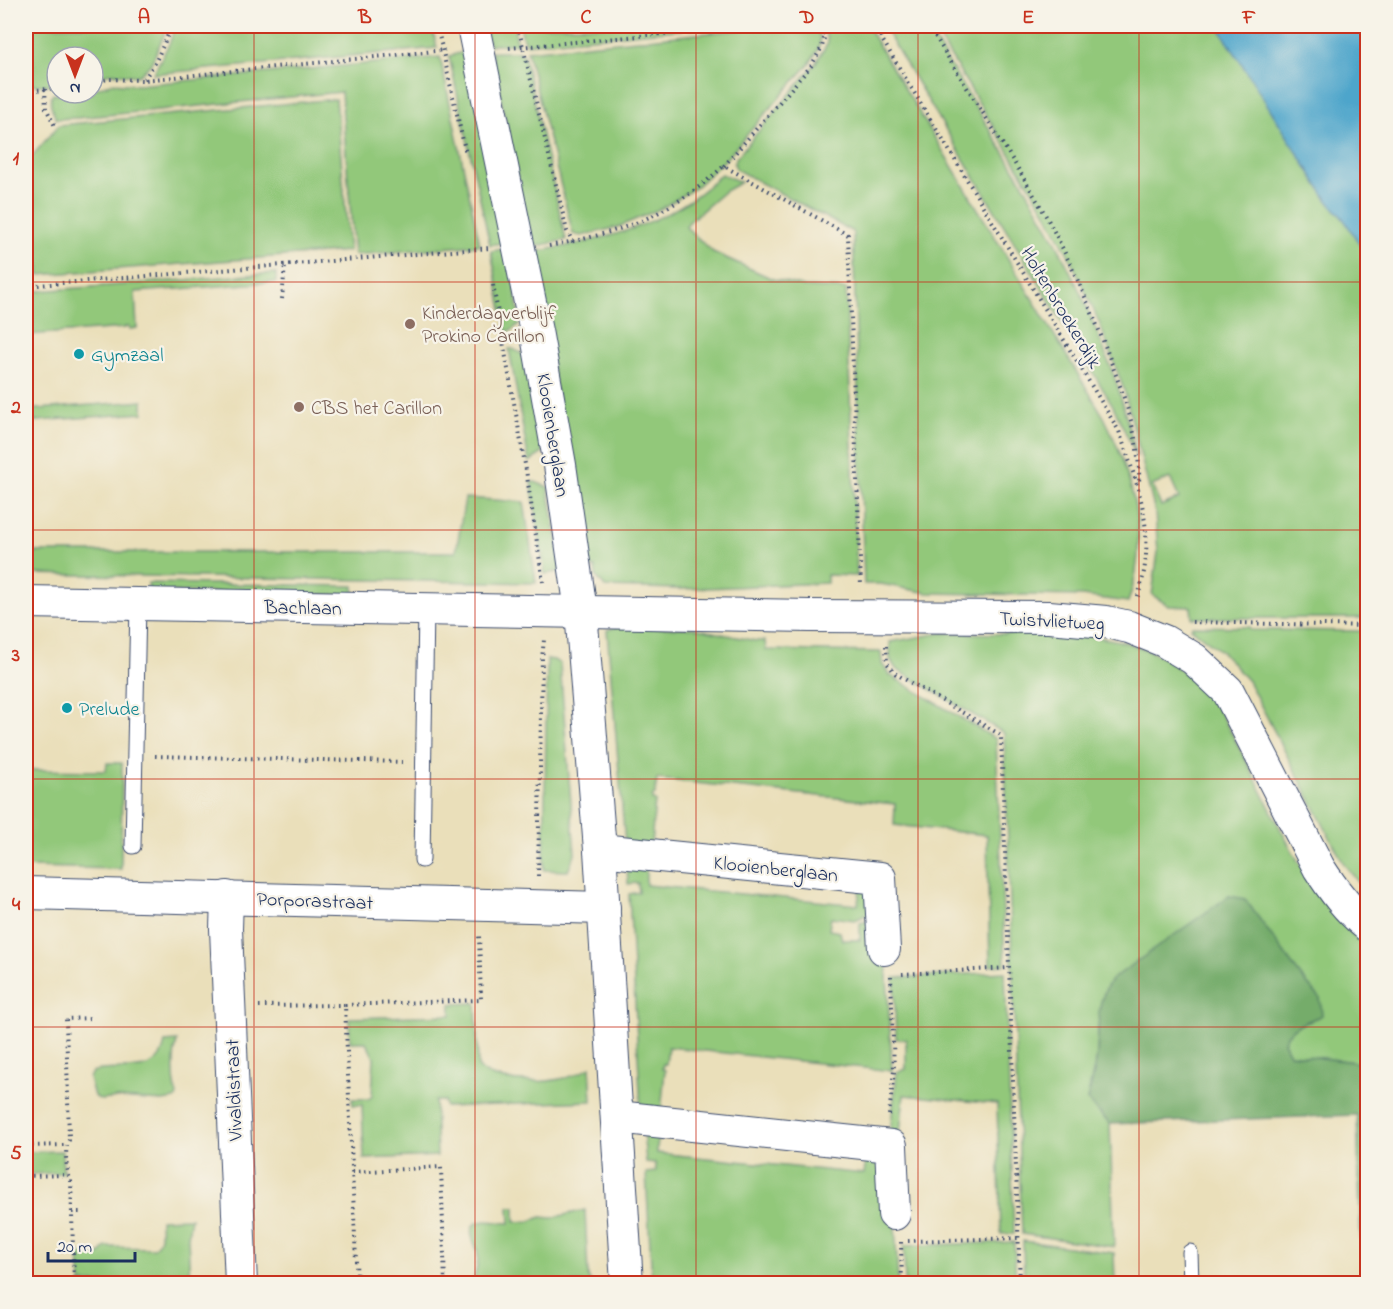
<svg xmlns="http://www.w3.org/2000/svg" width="1393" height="1309" font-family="'Indie Flower',sans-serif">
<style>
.green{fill:#92c87a;stroke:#567c6c;stroke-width:1.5;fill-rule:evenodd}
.forest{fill:#75ac6a;stroke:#486e64;stroke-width:1.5}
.water{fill:#4ea5cb;stroke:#346a94;stroke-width:1.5}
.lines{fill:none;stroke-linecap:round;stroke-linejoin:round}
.lane-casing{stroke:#3a496c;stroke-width:17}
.street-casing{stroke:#3a496c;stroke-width:34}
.path{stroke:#3a496c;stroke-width:4;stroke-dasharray:1.5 4.5;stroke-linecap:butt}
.lane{stroke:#fff;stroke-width:15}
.street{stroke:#fff;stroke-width:32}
.grid{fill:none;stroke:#c8321e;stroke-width:1.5;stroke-opacity:0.55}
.education-dot{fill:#8d6e63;stroke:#f7f3e8;stroke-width:2}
.culture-dot{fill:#0f9aa8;stroke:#f7f3e8;stroke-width:2}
.labels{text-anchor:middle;stroke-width:4.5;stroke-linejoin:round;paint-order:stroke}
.street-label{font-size:20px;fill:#1b2f5e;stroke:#f7f3e8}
.education-label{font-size:20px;fill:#785e54;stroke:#f7f3e8;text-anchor:start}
.culture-label{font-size:20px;fill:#0d838f;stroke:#f7f3e8;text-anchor:start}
.neatline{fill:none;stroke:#c8321e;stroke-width:2}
.grid-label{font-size:20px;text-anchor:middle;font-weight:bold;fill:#c8321e}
</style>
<rect width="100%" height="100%" fill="#f7f3e8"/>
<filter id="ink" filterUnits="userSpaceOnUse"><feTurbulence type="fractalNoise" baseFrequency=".0167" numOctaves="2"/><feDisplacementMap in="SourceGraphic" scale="12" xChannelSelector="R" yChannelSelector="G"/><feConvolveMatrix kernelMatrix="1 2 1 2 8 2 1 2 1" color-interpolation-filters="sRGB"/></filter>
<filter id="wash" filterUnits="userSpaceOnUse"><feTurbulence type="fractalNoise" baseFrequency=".008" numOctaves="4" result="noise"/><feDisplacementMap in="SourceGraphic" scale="24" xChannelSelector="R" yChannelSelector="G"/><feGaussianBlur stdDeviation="1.35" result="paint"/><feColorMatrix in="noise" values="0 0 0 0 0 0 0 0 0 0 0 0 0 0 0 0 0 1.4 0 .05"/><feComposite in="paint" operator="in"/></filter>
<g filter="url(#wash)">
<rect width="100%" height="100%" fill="#eadfba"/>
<!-- green -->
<g class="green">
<path d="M26,26H168L151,64L138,76L110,73L93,79V57H57V84L26,86Z"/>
<path d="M175,26H432L437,48L153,74L170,42Z"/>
<path d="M484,26H514L517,44L489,45Z"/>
<path d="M520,26H720L527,44L523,39Z"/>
<path d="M778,26H814C826,39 818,51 809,64L724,161L695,188L662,208L618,227L581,236L573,234L527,51Z"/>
<path d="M821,26H867L1104,417C1132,474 1151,539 1128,602L1082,596L928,593L881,584H864L853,232L737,170L734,164L736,158L815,64L827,44V38Z"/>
<path d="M883,26H926L1021,180L1057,244L1083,298L1103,347L1118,387L1137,457L1112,404Z"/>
<path d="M932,26H1218L1326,198L1345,221L1367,256V618H1192L1191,607L1169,606L1152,595L1158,552L1155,512L1125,393L1099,322L1068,254L1048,216ZM1170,478L1179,498L1161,506L1152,486Z"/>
<path d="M467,51L508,242L490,245L449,56Z"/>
<path d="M491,52H519L524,56L566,240L532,247Z"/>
<path d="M440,57L480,245L354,255L341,92L77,118L56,119C53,111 47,100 53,94L93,93V89L113,83L138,85Z"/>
<path d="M336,99L349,251L39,275L27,162L59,125Z"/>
<path d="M721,174L741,182L725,191L689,222L686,227L713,252L773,279L805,287L846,289L857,576L827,575V583L681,589L605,587L596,576L595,567L586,569L533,252C601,241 672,225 721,174Z"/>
<path d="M509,248L520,323L511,331H506L491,251Z"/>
<path d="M276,273V282L135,292L137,328L130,329L129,327H125V328L26,335V292Z"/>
<path d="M509,349H513L526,356L543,453L529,462Z"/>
<path d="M143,401V413L26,422V410Z"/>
<path d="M531,482H535L548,487L563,571L545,574Z"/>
<path d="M465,498L524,502L536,583L26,574V552H456Z"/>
<path d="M148,583L354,586V595L149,591Z"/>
<path d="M1192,626L1249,627L1250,630L1367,631V893L1344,864L1248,681L1223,653L1191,628Z"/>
<path d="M616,627L693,628L756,641H765L766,650L881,652L882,664L891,676L996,739L1005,965L990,966L987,835L894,825L895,804L657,779L655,795H653L652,800L655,801L651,844L625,843L607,630Z"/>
<path d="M941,633L1085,635C1098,638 1113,639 1127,643C1164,653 1195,677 1217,708C1241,747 1260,789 1281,830C1304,873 1327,917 1367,946V1068L1354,1062L1290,1054L1284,1042C1289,1028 1298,1025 1311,1021L1320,998L1229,896L1209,912L1098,1025L1097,1054L1087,1100L1110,1124L1114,1247L1022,1234L1004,733L896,669L890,659V642Z"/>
<path d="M547,659L554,660L560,664L575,854L568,871L544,870Z"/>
<path d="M107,763H122L121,869L26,867V770L106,771Z"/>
<path d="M627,862L646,863V885L858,905L860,884L873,897V912L855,920L831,917L829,930L840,932L842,940H860V923L871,920L886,957L892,1071L668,1047L666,1064H663L662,1069L665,1070L661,1112L641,1110L629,894L639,892L638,883L628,884Z"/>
<path d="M1005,972L1014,1234H1001L997,1104L904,1095L900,1133L890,1132L897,1072L906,1069V1039H896L894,978Z"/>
<path d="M476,1003L478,1066C489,1084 541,1083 560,1079C571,1077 581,1073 590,1067L592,1101L445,1107L444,1101H435L437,1156L364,1159L362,1105H353L352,1099H369L372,1096L374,1058L366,1042H350L349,1018L451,1015V1004Z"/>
<path d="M177,1041C172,1060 173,1078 177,1096L175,1099L162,1101L118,1098L101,1100L94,1096L89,1078L92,1072C116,1064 159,1081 165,1042Z"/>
<path d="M643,1129L658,1130L657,1153L864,1174L867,1152L883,1169L895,1224L898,1283H652L646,1173L656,1172L655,1163L646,1162Z"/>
<path d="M62,1151L63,1173L26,1174V1152Z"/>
<path d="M509,1207H515V1222L530,1221L541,1217L552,1218L585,1210L588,1276L590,1282L596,1283H474C474,1274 479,1265 478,1255C478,1248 473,1243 472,1236C467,1214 497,1223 510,1223Z"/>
<path d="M191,1218L188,1237L190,1283H81L79,1254H100L106,1247L153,1248C163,1241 160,1230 160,1219Z"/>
<path d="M1023,1241L1114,1253L1115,1283H1024Z"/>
<path d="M1014,1242L1016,1283H905L904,1246Z"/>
</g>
<!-- forest -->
<path class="forest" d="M1229,896L1245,899L1303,979L1320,998L1322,1015C1307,1023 1290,1024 1284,1042L1290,1054L1354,1062L1367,1068V1249H1361L1357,1115L1110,1124L1087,1100C1091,1085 1096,1069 1097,1053C1100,1024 1094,1006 1111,980Z"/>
<!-- water -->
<path class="water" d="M1218,26H1367V256L1345,221L1326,198Z"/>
</g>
<g filter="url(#ink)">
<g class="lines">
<!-- lane casing -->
<g class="lane-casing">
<g id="lane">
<path d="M133,846L138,604"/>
<path d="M422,860L426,609"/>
<path d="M1190,1252L1191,1284"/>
</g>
</g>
<!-- street casing -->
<g class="street-casing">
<g id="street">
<path d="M473,26L537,336L560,465L581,611L600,850L627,1284"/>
<path d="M26,602L810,616L1049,617L1106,622L1129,627L1164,641L1194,659L1228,691L1319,868C1333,890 1347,909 1368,926"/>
<path d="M600,850L880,878L884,949"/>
<path d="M26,893L604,908"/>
<path d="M227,897L226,929L241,1284"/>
<path d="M617,1117L891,1146L894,1214"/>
</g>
</g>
<!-- path -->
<g class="path">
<path d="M437,26L466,154"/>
<path d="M518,26L567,231L573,242"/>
<path d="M874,26L1119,431C1140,491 1158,536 1137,599"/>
<path d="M929,26C967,90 1009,151 1046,216C1071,263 1093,312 1111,362C1126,401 1141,443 1139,485"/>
<path d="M509,48L747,26"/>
<path d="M144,79L154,65L172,26"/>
<path d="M93,84L107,79L144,80L445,50"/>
<path d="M45,89L46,108L56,128"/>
<path d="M26,91L57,88"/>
<path d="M724,166L811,66L822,47L825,34L816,26"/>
<path d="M549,246C623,232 667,217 724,166L848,235L861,586"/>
<path d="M493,285L526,470L543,582"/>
<path d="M26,286L490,248"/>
<path d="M282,299L285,265"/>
<path d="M1192,622L1368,626"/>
<path d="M886,646L887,663L896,674L1001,735L1020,1284"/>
<path d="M155,756L402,762"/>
<path d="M538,876L542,658L544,640"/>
<path d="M902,974L1009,968"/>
<path d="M345,1005L481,1000L479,935"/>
<path d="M259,1006L345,1005L357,1284"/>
<path d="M889,1115L894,1071L891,976"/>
<path d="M26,1146L66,1145"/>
<path d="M352,1172L441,1167L445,1284"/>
<path d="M26,1176L68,1175"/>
<path d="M72,1212H81"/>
<path d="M908,1241L1019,1238"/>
<path d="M901,1242L902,1284"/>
<path d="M74,1284L71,1180C66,1171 64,1149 69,1140L66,1019L92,1018"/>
</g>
<!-- lane -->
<use href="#lane" class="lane"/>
<!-- street -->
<use href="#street" class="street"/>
</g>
</g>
<!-- grid -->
<path class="grid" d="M254,26V1284M475,26V1284M696,26V1284M918,26V1284M1139,26V1284M26,282H1368M26,530H1368M26,779H1368M26,1027H1368"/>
<!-- markers -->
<g class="education-dot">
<circle cx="410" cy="324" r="6"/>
<circle cx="299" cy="407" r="6"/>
</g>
<g class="culture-dot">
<circle cx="79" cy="354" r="6"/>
<circle cx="67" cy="708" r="6"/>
</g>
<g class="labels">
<!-- street labels -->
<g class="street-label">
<text transform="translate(1062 307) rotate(59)" y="7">Holtenbroekerdijk</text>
<text transform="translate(554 435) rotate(81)" y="7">Klooienberglaan</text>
<text transform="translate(303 607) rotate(1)" y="7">Bachlaan</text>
<text transform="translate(1052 620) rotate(3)" y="7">Twistvlietweg</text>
<text transform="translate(776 868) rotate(6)" y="7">Klooienberglaan</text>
<text transform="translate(315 900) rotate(2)" y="7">Porporastraat</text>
<text transform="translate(233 1090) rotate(-92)" y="7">Vivaldistraat</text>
</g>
<!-- education labels -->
<g class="education-label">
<text x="422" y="319">Kinderdagverblijf<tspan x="422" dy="23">Prokino Carillon</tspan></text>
<text x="311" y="414">CBS het Carillon</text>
</g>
<!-- culture labels -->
<g class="culture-label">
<text x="91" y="361">Gymzaal</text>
<text x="79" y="715">Prelude</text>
</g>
</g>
<!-- margin -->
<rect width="1393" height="1309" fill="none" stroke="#f7f3e8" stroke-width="66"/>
<!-- north arrow -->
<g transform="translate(75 75) rotate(180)"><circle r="28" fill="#f7f3e8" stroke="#9fa5b1" stroke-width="1.5"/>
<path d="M0-4.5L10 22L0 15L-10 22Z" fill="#c8321e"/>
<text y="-9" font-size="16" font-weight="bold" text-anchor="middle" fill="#1b2f5e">N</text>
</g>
<!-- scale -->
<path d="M48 1252v9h87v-9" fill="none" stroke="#1b2f5e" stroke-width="3"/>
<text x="57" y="1252" font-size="18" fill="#1b2f5e" stroke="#f7f3e8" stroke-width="4.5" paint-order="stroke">20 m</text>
<rect x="33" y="33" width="1327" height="1243" class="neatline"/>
<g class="grid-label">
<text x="144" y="23">A</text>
<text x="365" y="23">B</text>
<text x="586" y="23">C</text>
<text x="807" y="23">D</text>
<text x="1028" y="23">E</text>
<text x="1249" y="23">F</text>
<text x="16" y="164">1</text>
<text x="16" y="413">2</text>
<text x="16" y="661">3</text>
<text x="16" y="910">4</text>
<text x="16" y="1159">5</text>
</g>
</svg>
